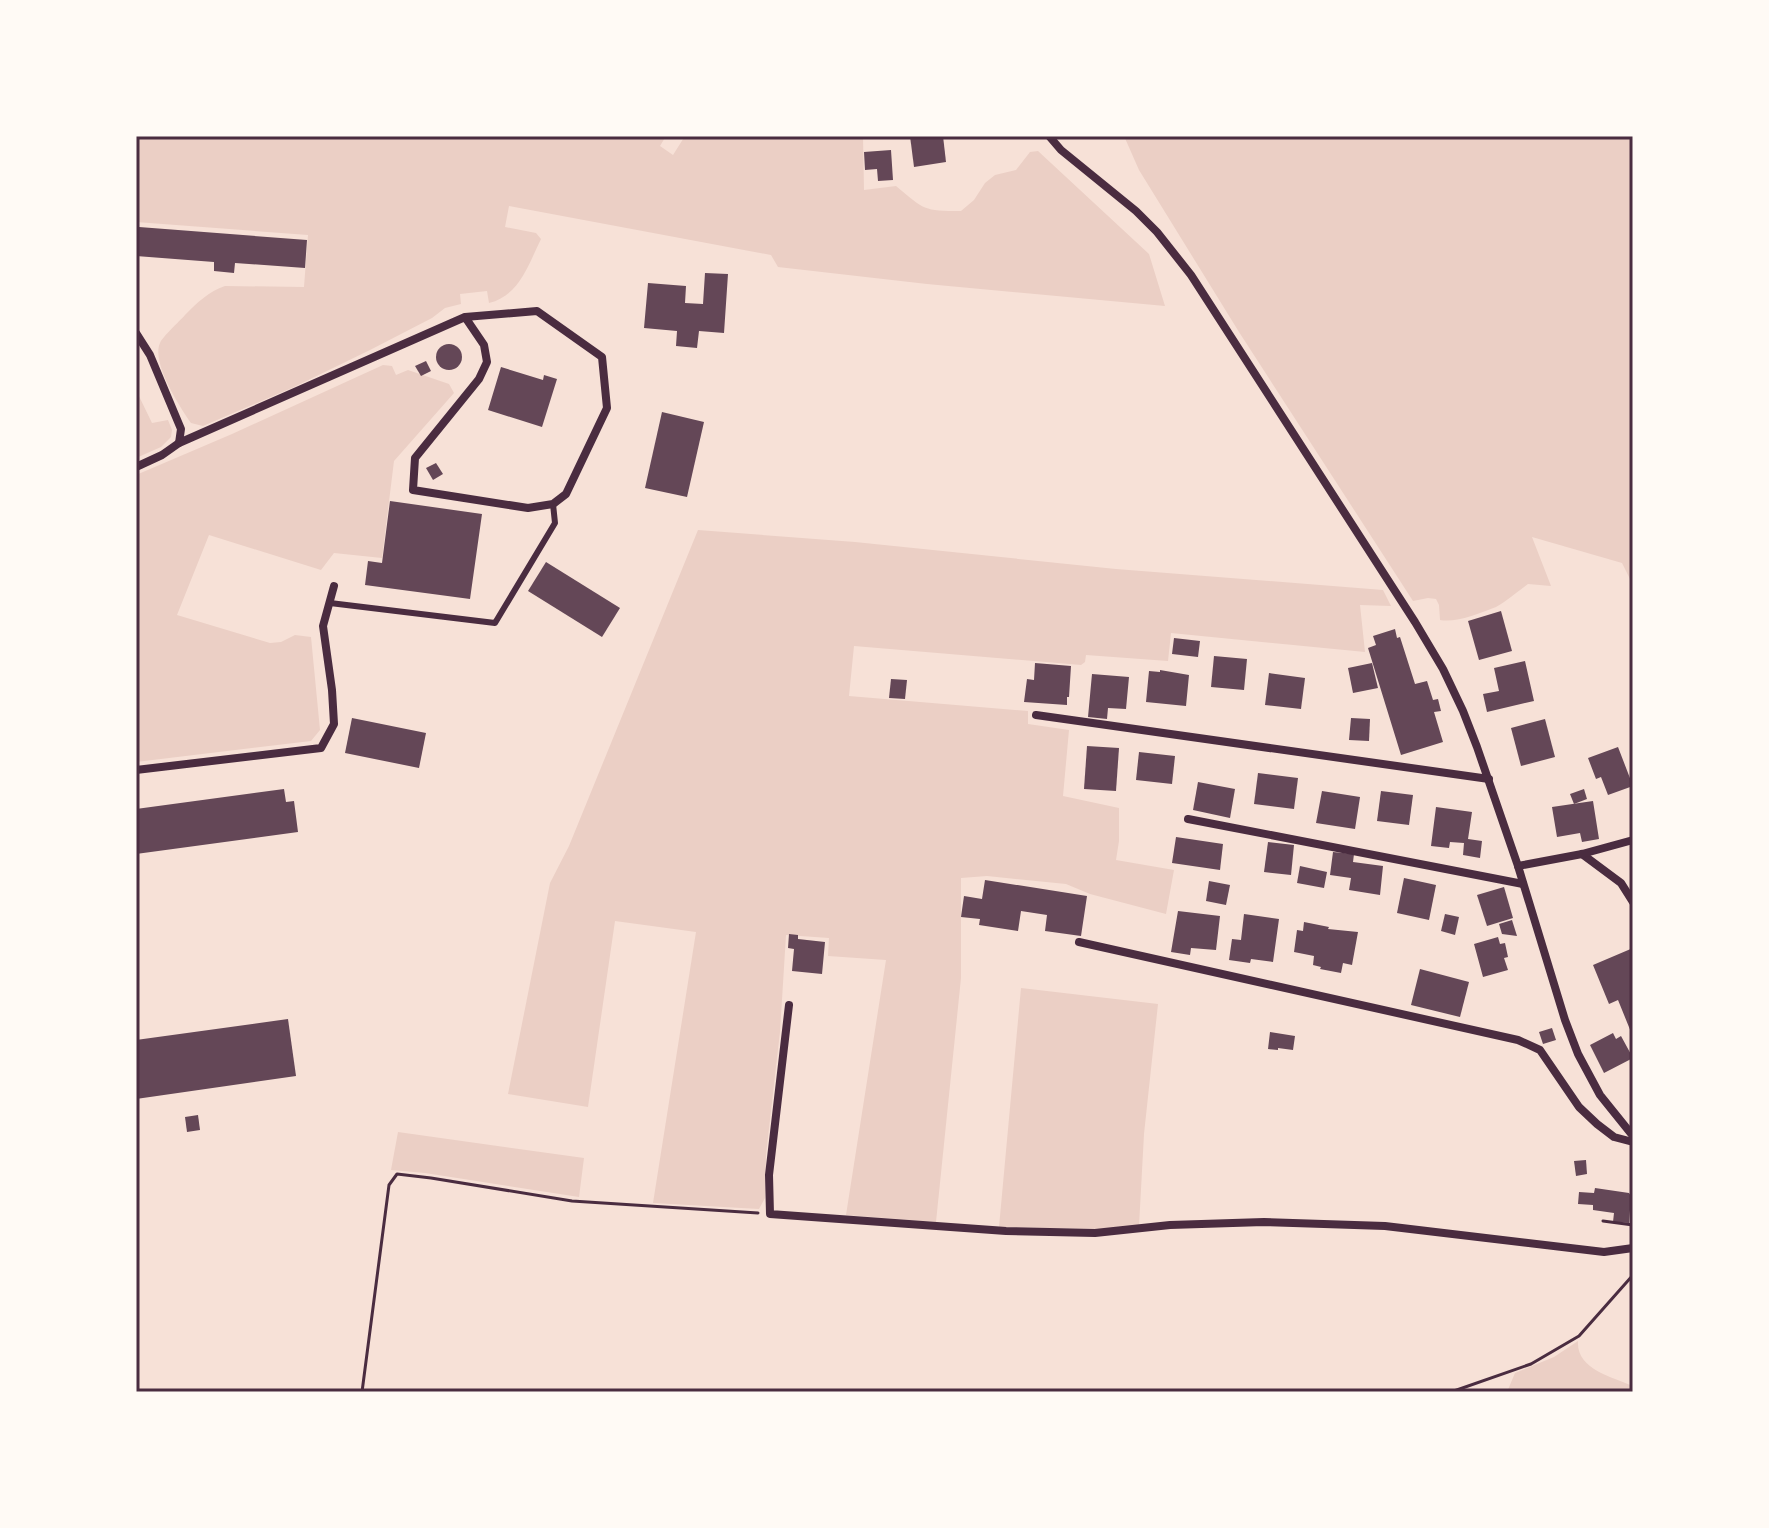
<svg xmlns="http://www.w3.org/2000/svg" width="1769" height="1528" font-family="Ubuntu,sans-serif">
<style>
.green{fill:#ebcfc5}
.building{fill:#644757}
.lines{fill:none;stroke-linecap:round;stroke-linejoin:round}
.path{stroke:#4a2c40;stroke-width:3}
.service{stroke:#4a2c40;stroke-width:6}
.minor{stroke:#4a2c40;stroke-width:8}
.neatline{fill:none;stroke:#4a2c40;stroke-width:3}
</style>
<rect width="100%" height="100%" fill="#f7e1d7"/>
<!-- green -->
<g class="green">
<path d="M136,136H666L660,146L673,155L685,136H863L864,190L896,186C925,210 923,211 961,211L974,200L985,183L995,175L1016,170L1030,152L1038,151L1149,254L1165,306L927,284L778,267L771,255L509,206L505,227L536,233L541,239C528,265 520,295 489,303L487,291L460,294L461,304L445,308L432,318L370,350L294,387L203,426L191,423C180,407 151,363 160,343C163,336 179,322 185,315C197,303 209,291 225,286L304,287L308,235L136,222Z"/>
<path d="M1124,136H1633V585L1622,563L1532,537L1551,586L1528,584C1518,591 1507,601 1496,607C1481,613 1456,623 1440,620L1439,605L1436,599L1428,598L1413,601L1239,332L1139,170Z"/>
<path d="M383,365L392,366L396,375L408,370L449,384L454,393L394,461L382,558L334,553L321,570L209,535L177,615L270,643L281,642L295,635L311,637L320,730L311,741L136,762V475L232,434Z"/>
<path d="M136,390L152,423L168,420L172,430L171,437L161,447L136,458Z"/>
<path d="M698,530L855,542L1116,569L1383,590L1391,606L1360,605L1365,652L1171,633L1168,661L1086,655L1085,662L1081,665L854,646L849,696L1028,711V724L1069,730L1063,796L1119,808V841L1116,860L1174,870L1166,914L1090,894L1066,884L987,876L961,878V978L936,1222L846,1215L886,960L828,956L829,938L786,935L780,1032L766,1155L765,1198L759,1209L653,1203L696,932L615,921L588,1107L508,1094L550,883L569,846Z"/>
<path d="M1021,988L1158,1004L1144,1134L1139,1226L1100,1229L999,1227Z"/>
<path d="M398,1132L584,1158L579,1197L425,1173L391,1170Z"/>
<path d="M1578,1341C1576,1369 1612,1377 1633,1386V1392H1507L1515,1373L1554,1357Z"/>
</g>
<!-- building -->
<g class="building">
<path d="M910,136H943L946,162L914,167Z"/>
<path d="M891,150L893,180L878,181L877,169L865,170L864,152Z"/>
<path d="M139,227L307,240L305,268L235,263L234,273L214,271V262L136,256Z"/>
<path d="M705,273L728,274L724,333L699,331L697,348L676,346L677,331L644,328L648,283L686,286L685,303L703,304Z"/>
<circle cx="449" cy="357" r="13"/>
<path d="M426,361L431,371L421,376L415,366Z"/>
<path d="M501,367L543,380L544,375L557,379L542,427L488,410Z"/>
<path d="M662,412L704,422L687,497L645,488Z"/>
<path d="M436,463L443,474L433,480L426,468Z"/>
<path d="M390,501L482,514L470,599L365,585L368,561L382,563Z"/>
<path d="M546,562L620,608L602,637L528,591Z"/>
<path d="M1501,611L1512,651L1479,660L1468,621Z"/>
<path d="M1395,629L1397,638L1400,637L1415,684L1427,681L1433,700L1438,699L1441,711L1434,712L1443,742L1401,755L1368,648L1376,645L1373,636Z"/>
<path d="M1174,638L1200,641L1198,657L1172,654Z"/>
<path d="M1214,656L1247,659L1244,690L1211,687Z"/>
<path d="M1525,661L1534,701L1487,712L1483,694L1499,691L1494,668Z"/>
<path d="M1035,663L1071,666L1069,697H1067V705L1024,702L1027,679L1034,680Z"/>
<path d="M1372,663L1378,688L1353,693L1348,668Z"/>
<path d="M1160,670L1189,675L1186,706L1146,702L1149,671L1160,672Z"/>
<path d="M1269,673L1305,678L1301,709L1265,705Z"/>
<path d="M1092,674L1129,677L1126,709L1108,708L1107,719L1088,717Z"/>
<path d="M891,679L907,680L905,699L889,698Z"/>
<path d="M352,718L426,733L419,768L345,753Z"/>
<path d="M1351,718L1370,719L1369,741L1349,740Z"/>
<path d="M1545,719L1555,757L1521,766L1511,728Z"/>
<path d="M1087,746L1119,748L1116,791L1084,789Z"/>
<path d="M1618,747L1633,786L1608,795L1601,777L1596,779L1588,758Z"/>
<path d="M1139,752L1175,756L1172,784L1136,780Z"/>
<path d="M1258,773L1298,778L1294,809L1254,804Z"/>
<path d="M1198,782L1235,789L1230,818L1193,810Z"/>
<path d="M284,789L286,802L294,801L298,832L136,854V809Z"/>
<path d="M1584,789L1587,799L1574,804L1570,794Z"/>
<path d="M1322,791L1360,797L1355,829L1316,823Z"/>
<path d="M1381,791L1413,795L1409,825L1377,821Z"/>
<path d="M1593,801L1599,839L1582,842L1580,833L1557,837L1552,807Z"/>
<path d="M1436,807L1472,812L1468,839L1482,841L1480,858L1463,855L1464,843L1450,842L1449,848L1431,846Z"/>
<path d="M1176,837L1223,844L1220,870L1172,863Z"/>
<path d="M1268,842L1294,845L1291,875L1264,872Z"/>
<path d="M1333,852L1354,854L1353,862L1383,866L1380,895L1349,890L1351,878L1330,875Z"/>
<path d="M1300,866L1327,872L1324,888L1297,883Z"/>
<path d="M1404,878L1436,885L1429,920L1397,913Z"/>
<path d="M985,880L1087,896L1081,936L1045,931L1047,915L1021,911L1018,931L979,925L980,919L961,917L964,896L982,899Z"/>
<path d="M1209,881L1230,885L1226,905L1206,901Z"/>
<path d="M1504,887L1513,918L1487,926L1477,895Z"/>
<path d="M1178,911L1220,916L1216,950L1191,948L1190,955L1171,952Z"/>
<path d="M1244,914L1279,919L1273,962L1251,959L1250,963L1229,960L1232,939L1241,940Z"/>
<path d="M1445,914L1459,917L1455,935L1441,931Z"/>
<path d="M1512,920L1517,936L1502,934L1499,924Z"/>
<path d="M1304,922L1329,927L1328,929L1358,932L1352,965L1343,963L1341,973L1320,969L1321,967L1313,965L1314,956L1294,952L1297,930L1303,931Z"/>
<path d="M789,934L798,935V939L825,942L822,974L792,971L794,949L788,948Z"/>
<path d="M1498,937L1500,944L1505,943L1508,957L1504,958L1508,970L1483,977L1474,944Z"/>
<path d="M1633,948V1037L1618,1000L1609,1004L1593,965Z"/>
<path d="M1420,969L1469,982L1460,1017L1411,1005Z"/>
<path d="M288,1019L296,1076L136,1099V1040Z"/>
<path d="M1552,1028L1556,1040L1543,1044L1539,1032Z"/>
<path d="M1270,1032L1295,1036L1293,1050L1278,1048V1050L1268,1049Z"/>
<path d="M1613,1033L1616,1039L1621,1036L1633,1058L1604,1073L1590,1045Z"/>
<path d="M198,1115L200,1130L187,1132L185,1117Z"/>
<path d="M1586,1160L1587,1174L1576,1176L1574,1161Z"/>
<path d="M1595,1188L1629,1193L1633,1199V1204L1630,1210L1629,1223L1613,1222L1614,1213L1593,1210V1205L1578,1204L1579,1192L1594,1193Z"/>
</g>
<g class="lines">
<!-- path -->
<g class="path">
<path d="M1603,1221L1633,1225"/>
<path d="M362,1392L389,1185L397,1174L431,1178L572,1201L758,1213"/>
<path d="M1451,1392L1531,1364L1579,1336L1633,1275"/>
</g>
<!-- service -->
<path class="service" d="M330,603L495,623L555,523L553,504"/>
<!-- minor -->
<g class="minor">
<path d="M1049,136L1061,150L1136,211L1157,232L1191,275L1415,622L1443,669L1463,711L1477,747L1518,866L1565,1020L1578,1054L1600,1095L1633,1136"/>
<path d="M136,333L150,355L181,429L179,443L162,455L136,467"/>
<path d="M179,443L465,317L484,345L487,362L479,379L415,458L413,490L528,508L553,504L566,494L607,408L602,357L537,311L465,317"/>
<path d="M1036,715L1489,779"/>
<path d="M136,770L321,748L334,724L332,690L323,626L334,586"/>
<path d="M1188,819L1523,884"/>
<path d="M1582,854L1621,883L1633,902"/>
<path d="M1518,866L1582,854L1633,840"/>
<path d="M1079,942L1518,1040L1540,1050L1579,1107L1597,1124L1614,1137L1633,1142"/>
<path d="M789,1005L769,1175L770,1214L1006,1231L1095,1233L1170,1225L1264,1222L1385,1226L1604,1252L1633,1248"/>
</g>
</g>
<!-- border -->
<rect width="1769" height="1528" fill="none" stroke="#fffaf5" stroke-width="276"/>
<rect x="138" y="138" width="1493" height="1252" class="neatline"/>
</svg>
